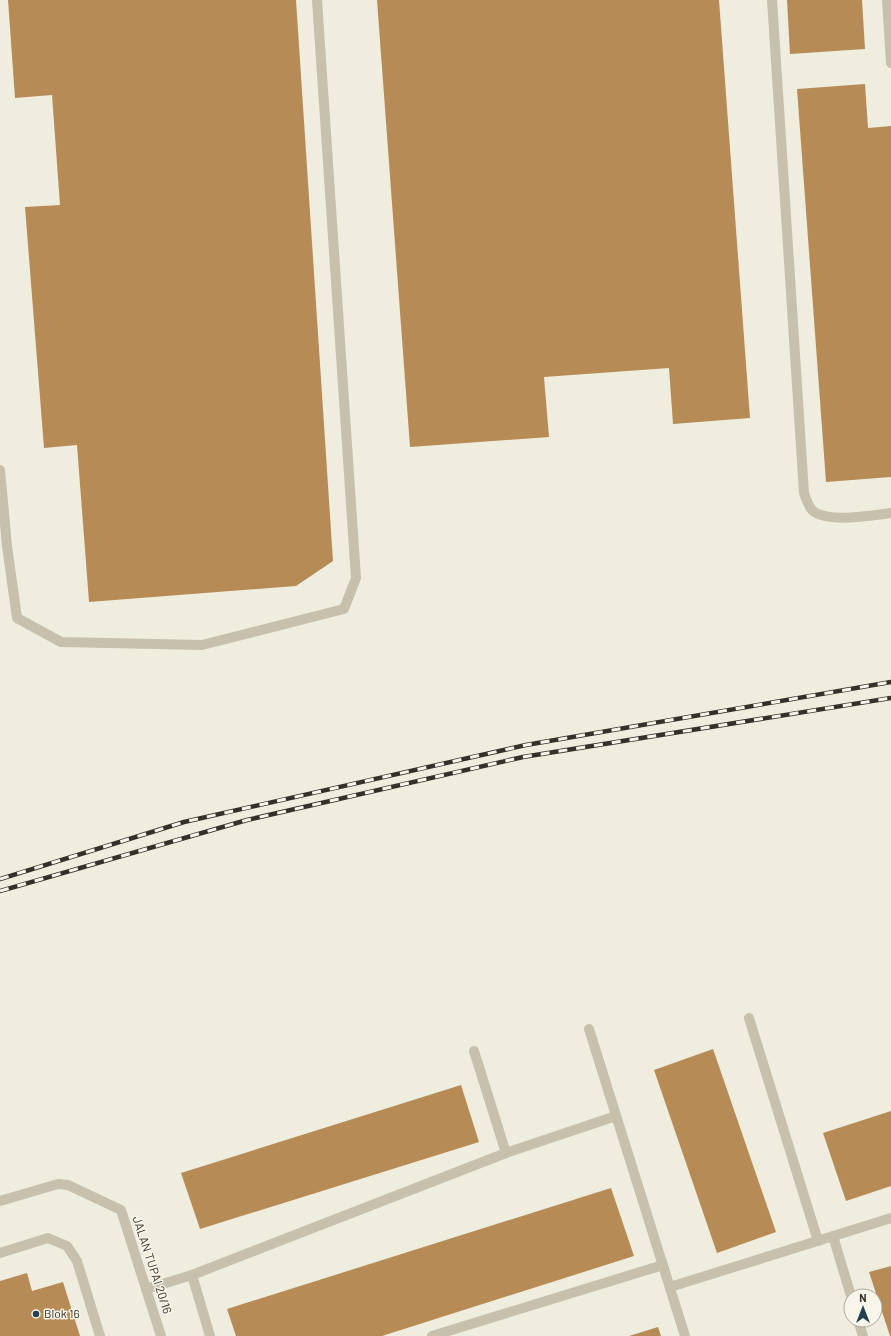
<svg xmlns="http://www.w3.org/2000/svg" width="891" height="1336" font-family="Barlow,sans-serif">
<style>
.building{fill:#b78b55}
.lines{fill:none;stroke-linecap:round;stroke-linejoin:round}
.service{stroke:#c6c0ac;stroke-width:10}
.minor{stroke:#c6c0ac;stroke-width:10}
.rail-casing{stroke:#35312a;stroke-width:4.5}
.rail{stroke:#f8f6ea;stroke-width:3;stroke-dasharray:9;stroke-linecap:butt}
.poi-dot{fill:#244152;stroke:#f8f6ea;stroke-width:1.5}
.labels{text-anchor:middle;stroke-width:3;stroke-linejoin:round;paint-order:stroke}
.street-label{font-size:12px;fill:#35312a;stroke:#f8f6ea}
.poi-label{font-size:12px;fill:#35312a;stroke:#f8f6ea;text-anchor:start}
</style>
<rect width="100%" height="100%" fill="#efedde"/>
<!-- building -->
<g class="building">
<path d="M8,0H296L333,561L296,586L89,602L77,445L44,448L25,207L60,205L52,95L15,98Z"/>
<path d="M377,0H719L750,418L673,424L669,368L544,377L549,437L410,447Z"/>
<path d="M787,0H862L865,49L790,54Z"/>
<path d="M865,84L868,128L891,126V477L826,482L797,89Z"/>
<path d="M713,1049L776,1232L717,1253L654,1070Z"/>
<path d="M461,1085L479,1142L200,1229L181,1173Z"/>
<path d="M891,1111V1186L846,1201L823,1133Z"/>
<path d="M611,1188L634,1256L382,1336H236L227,1309Z"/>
<path d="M891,1266V1336H890L869,1272Z"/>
<path d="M27,1273L32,1291L63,1282L80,1336H0V1281Z"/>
<path d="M658,1327L661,1336H629Z"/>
</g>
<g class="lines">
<!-- service -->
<g class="service">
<path d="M772,0L804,493C806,499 808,505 812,510C826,524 873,515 891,513"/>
<path d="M887,0L891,63"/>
<path d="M0,470L7,546L17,618L61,642L202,645L344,609L356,578L317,0"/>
<path d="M749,1018L818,1241"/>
<path d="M589,1029L685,1336"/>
<path d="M474,1051L506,1153"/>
<path d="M833,1236L851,1296"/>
<path d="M0,1253L48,1238L67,1246L77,1261L100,1336"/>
<path d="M670,1287L891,1218"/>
<path d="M146,1289L192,1275"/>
<path d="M858,1320L863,1336"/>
<path d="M210,1336L192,1275L506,1153L616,1116"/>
<path d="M432,1336L663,1265"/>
</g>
<!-- minor -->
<path class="minor" d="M0,1201L58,1184L68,1185L121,1210L161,1336"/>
<!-- rail casing -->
<g class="rail-casing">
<g id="rail">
<path d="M0,879L184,822L526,745L891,682"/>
<path d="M0,891L247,820L523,757L891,698"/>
</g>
</g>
<!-- rail -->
<use href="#rail" class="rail"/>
</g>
<!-- markers -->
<circle class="poi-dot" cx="36" cy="1314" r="4"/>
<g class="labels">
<!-- street labels -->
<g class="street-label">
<text transform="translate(152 1265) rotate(72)" y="4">JALAN TUPAI 20/16</text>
</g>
<!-- poi labels -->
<g class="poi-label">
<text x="44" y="1318">Blok 16</text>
</g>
</g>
<!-- north arrow -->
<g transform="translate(863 1308)"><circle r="19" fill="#f8f6ea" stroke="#aaa79d"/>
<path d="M0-3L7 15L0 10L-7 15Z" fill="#244152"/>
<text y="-6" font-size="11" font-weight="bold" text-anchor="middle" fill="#35312a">N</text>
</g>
</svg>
